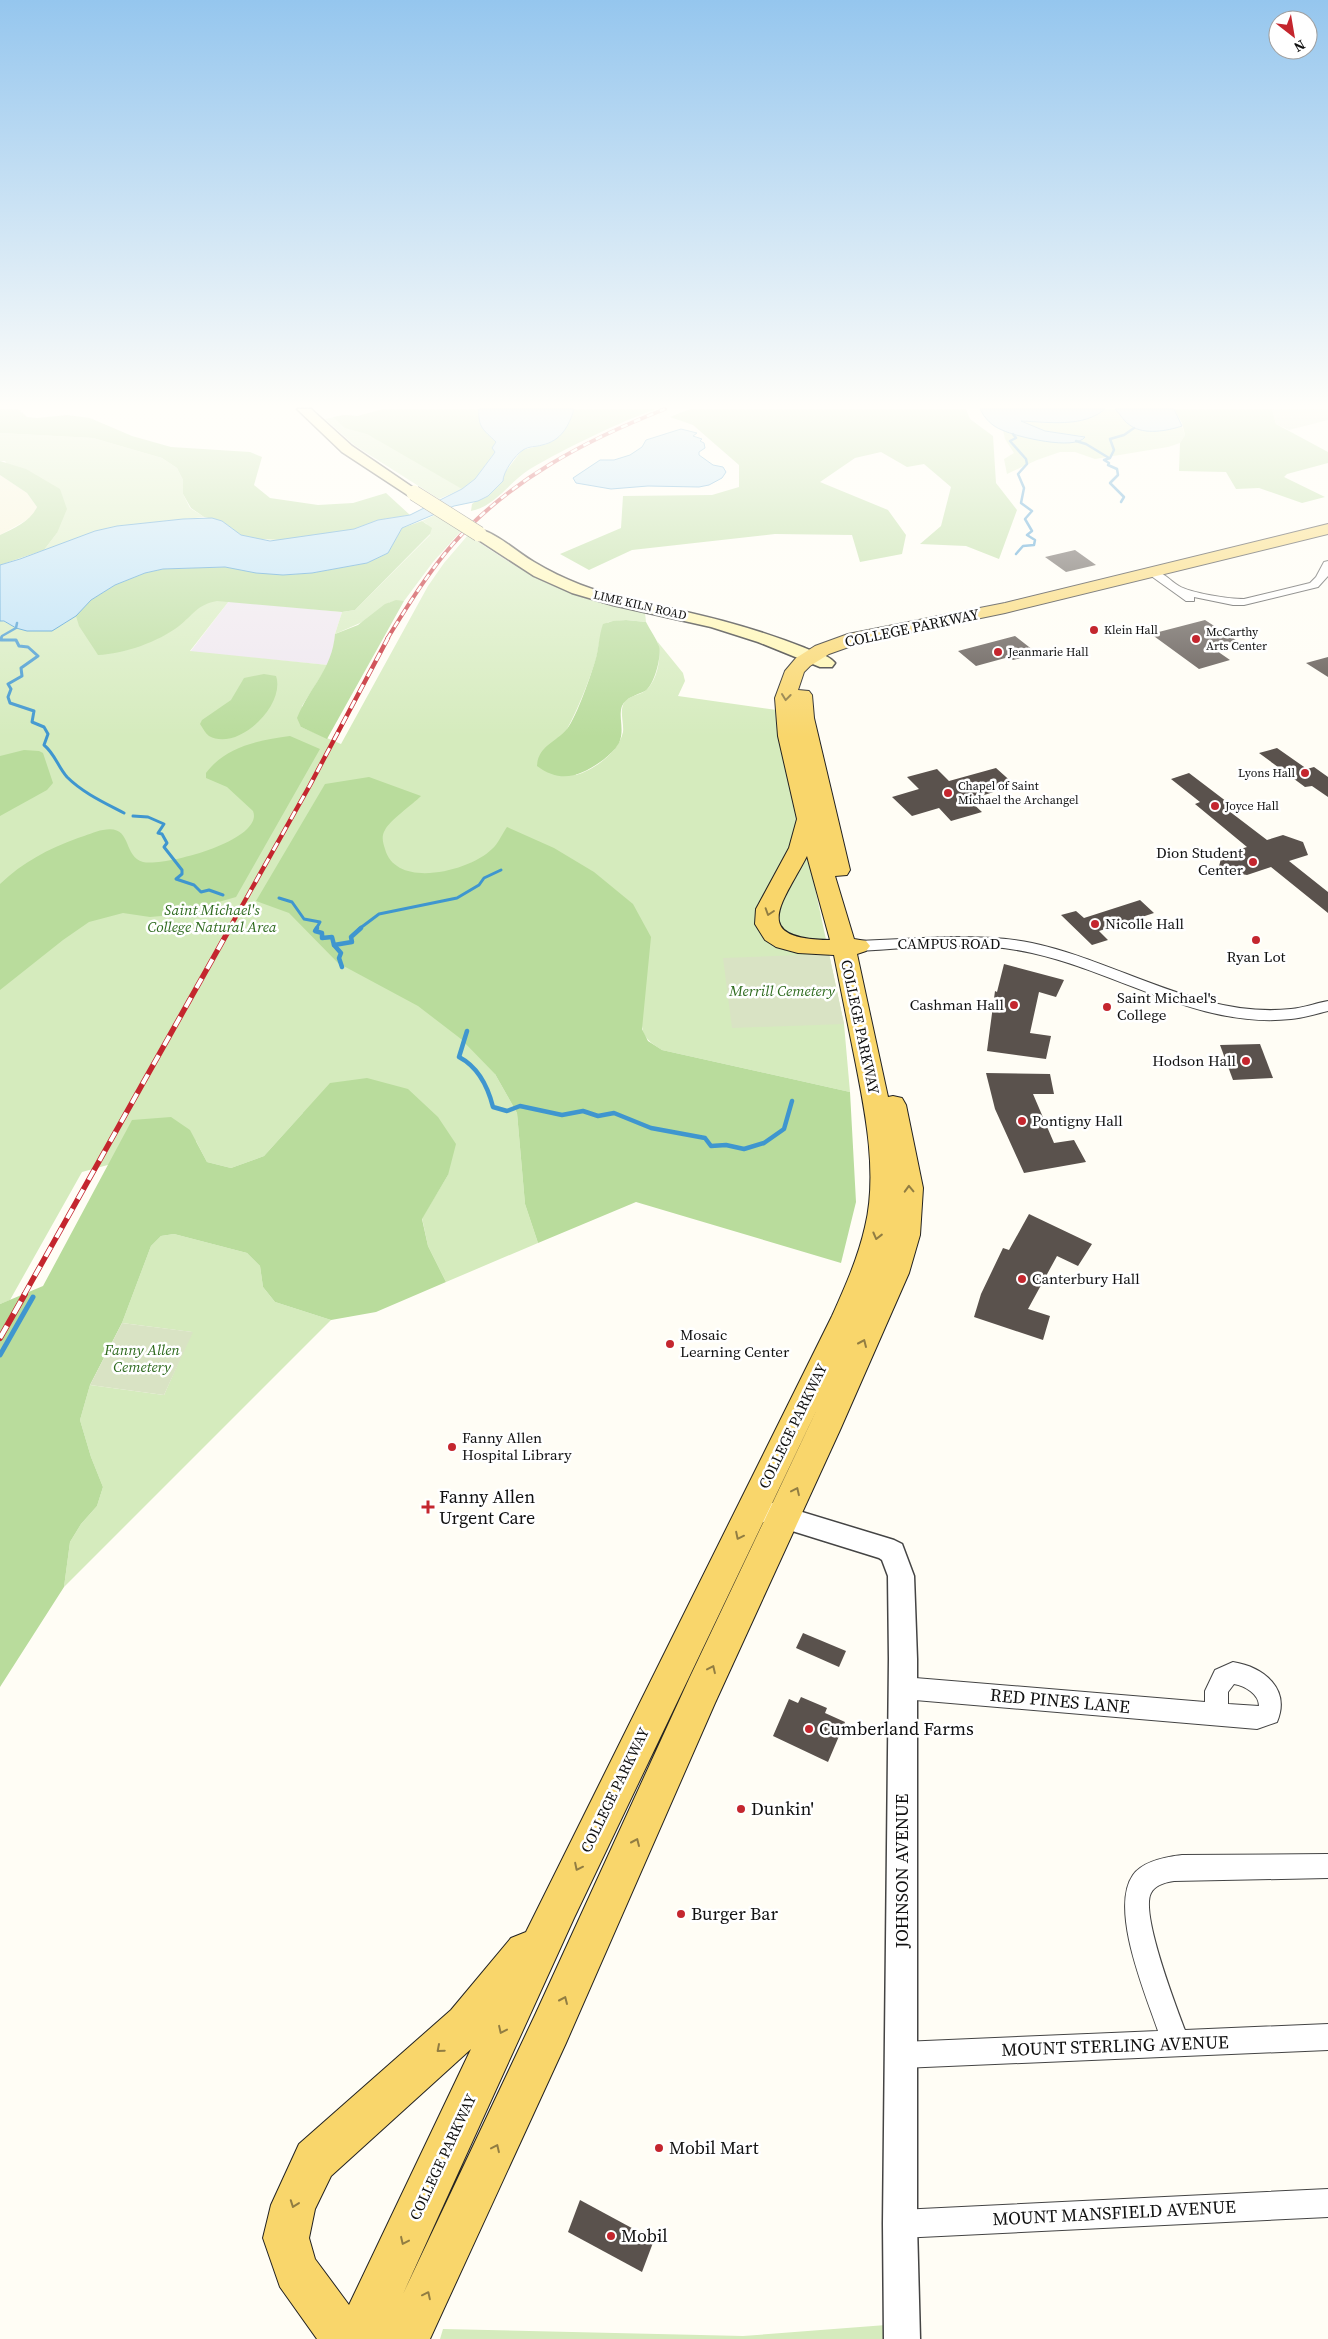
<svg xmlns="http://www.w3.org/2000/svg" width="1328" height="2339" font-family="'Source Serif 4',serif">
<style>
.industrial{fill:#eee6ef}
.farmland{fill:#f6f3d4}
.green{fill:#d5ebbd}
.forest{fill:#b9dc9c}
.cemetery{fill:#d9e3c4}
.water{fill:#b9e0f7;stroke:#3f96cf}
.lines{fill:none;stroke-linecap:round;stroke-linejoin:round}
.stream-far3{stroke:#3f96cf;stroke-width:2.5}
.stream-far2{stroke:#3f96cf;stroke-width:3}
.stream-far1{stroke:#3f96cf;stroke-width:4.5}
.stream{stroke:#3f96cf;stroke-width:5}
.building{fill:#5a524d}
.minor-casing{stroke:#444;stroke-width:2}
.tertiary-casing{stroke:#444;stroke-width:3}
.secondary-casing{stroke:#333;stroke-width:3}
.primary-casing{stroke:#222;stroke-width:2}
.minor{fill:#fff;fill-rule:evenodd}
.tertiary{fill:#fff;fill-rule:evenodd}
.secondary{fill:#fff6b0;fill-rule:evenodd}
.primary{fill:#f9d66b;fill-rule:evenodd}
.rail-far3-casing{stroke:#c4262e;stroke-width:4}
.rail-far2-casing{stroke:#c4262e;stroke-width:4.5}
.rail-far1-casing{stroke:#c4262e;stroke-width:5.5}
.rail-casing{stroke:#c4262e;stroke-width:6}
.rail-far3{stroke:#fff;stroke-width:2.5;stroke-dasharray:7;stroke-linecap:butt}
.rail-far2{stroke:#fff;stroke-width:3;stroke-dasharray:9;stroke-linecap:butt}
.rail-far1{stroke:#fff;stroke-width:4;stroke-dasharray:11;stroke-linecap:butt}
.rail{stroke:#fff;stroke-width:4.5;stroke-dasharray:14;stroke-linecap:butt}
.secondary-bridge-casing{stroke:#333;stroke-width:16;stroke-linecap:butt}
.secondary-bridge{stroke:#fff6b0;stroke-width:15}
.oneway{stroke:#917d42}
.poi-dot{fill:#c4262e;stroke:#fff;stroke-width:2}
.labels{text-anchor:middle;stroke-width:5;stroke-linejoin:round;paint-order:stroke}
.far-street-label{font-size:12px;fill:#111;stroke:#fff}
.far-poi-label{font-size:12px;fill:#111;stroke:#fff;text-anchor:start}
.street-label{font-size:15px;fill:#111;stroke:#fff}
.poi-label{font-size:15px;fill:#111;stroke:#fff;text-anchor:start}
.park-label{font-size:15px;font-style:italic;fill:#2f6b1f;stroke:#fff}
.near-poi-label{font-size:18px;fill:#111;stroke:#fff;text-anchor:start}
.near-street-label{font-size:18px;fill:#111;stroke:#fff}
</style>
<rect width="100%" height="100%" fill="#fffdf5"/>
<!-- industrial -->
<path class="industrial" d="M229,601L342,612L335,634L334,651L328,665L190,652Z"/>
<!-- farmland -->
<path class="farmland" d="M0,475L27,493L37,507L33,515L25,521L0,535Z"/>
<!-- green -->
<g class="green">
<path d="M383,409H479L462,489L439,499L354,445L325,419L344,415L358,416Z"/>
<path d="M1105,409H1115C1121,415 1124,422 1131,426C1145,435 1167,431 1182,426L1185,435L1180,443L1168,447L1095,459L1075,452H1060L1037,460L1007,474L1004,459L1014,453L1005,439L1003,430L1023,437L1082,436L1045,431L1019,421C1046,423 1083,428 1105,409Z"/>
<path d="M0,433L93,438L162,458L177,468L183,480V494L190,508L204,517L117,526L95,531L44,550L57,533L5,461H0Z"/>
<path d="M435,515L461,531L433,562L404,601L390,602L367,620L335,634L342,612L355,610L430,535L427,524L422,521Z"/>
<path d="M468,535C494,552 519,570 547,583C578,597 612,605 645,613L646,622L626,620L608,622C598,637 600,644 596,659C588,683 579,707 567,729L576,775C594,770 619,752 623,732C624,724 620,713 623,705C626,696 638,696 645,691C657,682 663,655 657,641L683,673L685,681L678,696L777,710L844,1024L850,1092L662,1050C651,1043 641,1037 642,1022L495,1074L517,1113L525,1204L538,1243L446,1282L428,1246L422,1218L448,1175L303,1113L264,1156L231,1168L207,1162L196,1141L82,1172L10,1300L0,1304V621C7,621 11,627 18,628C56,635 66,626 91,600L256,573L229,601L190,651L328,665L302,706L301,727L341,744L428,586L444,563Z"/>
<path d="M174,1234L247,1253L260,1266L263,1287L275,1302L331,1320L64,1587L70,1542L81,1524L97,1506L103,1487L91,1457L80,1420L90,1385L164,1395L192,1332L122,1323L151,1246L161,1236Z"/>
<path d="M886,2325L885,2339H440L443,2329L743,2336Z"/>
</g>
<!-- forest -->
<g class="forest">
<path d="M0,409H18L27,417L37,418L67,415L90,418L132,436L171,447L250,452L262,457L254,485L270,498L318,505L353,503L386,493L410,515L378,520L354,529L316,536L283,540L256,539L241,535L222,521L204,517L191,508L183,494V480L177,468L162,458L93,438L0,433Z"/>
<path d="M383,409H479L496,442L492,448L495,452L475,479L462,489L367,434L345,428L333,417L344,415L358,416Z"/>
<path d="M574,409H656C617,423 566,448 530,469C510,481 496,506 471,511L472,504L502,481L503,475L522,450L547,444Z"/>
<path d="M690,409H966L970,419L993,436L996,483L1017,510L999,559L966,546L920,544L941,526L951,487L924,464L907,467L881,452L855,458L820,482L888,510L906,535L902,554L860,562L852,535L775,534L632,550L589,570L560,554L621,528L623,496L712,495L739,487V465L693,425L670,417Z"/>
<path d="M1174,409H1272L1276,424L1328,452V463L1287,474L1284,477L1325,497L1302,503L1259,488L1236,489L1226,472L1179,471L1180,443L1185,435L1182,423Z"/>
<path d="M0,461L26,469L60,489L67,509L57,533L44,550L0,565V535C14,528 30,522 37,507L27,493L0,475Z"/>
<path d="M422,521L432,528L430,534L355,610L342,612L217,601C198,604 193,615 179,626C158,642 124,654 98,655L79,626L76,616L91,600L115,585L145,573L163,569L225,567L283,575L312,573L367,563L388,553L402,528Z"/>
<path d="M396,600L404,601L327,739L301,727L297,718C310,686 332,670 335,634L358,625L385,604Z"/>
<path d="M626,620L646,622C650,630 656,638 659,646C662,656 654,686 645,691C637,695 626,697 622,706C618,717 625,730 619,743C615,750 609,755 603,760C581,776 561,784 537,766C538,746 555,743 567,729C577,716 591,675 596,658C599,647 599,635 603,624L613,621Z"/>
<path d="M264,674L276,676C286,705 238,752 209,736C205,733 203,728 200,724L202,720L231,700L244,678Z"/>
<path d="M290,736L320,749L236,897L173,915L150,917L123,913L89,922L63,940L0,990V884C23,862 48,849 78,838C86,836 95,831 103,830C133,824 122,856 143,862C165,867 265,840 253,811L227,787L206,778V773C226,746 260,740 290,736Z"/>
<path d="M24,750L39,751L43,753L53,783L47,790L0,816V756Z"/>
<path d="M369,777L421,796C412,805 390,820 385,830C381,836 383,843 385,849C396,890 470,871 492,849C498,844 502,834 507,827L554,848L594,872L633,904L651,937L642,1029L648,1041L662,1050L850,1092L856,1202L841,1263L636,1202L538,1243L525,1204L517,1113L495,1074L461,1039L418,1006L338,963L289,913L256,901L325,784Z"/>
<path d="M367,1078L408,1089L438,1117L456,1144L448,1175L422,1219L428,1246L446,1282L376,1312L331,1320L275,1302L263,1287L260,1266L247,1253L174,1234L161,1236L151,1246L122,1323L90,1385L80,1420L91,1457L103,1487L97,1506L81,1524L70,1542L64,1587L0,1687V1304L43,1286L132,1120L171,1117L190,1130L207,1162L231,1168L264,1156L330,1083Z"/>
</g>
<!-- cemetery -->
<g class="cemetery">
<path d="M1272,409H1328V420L1289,430L1276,424Z"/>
<path d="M829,954L844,1024L732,1028L723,958Z"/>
<path d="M122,1323L193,1332L164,1395L90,1385Z"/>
</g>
<!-- water -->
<g class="water">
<path d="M479,409H574C569,426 561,441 542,445C536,447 529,446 523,450C515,455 503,472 503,481L488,496L478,501L454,506L402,528L388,553L367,563L312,573L283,575L256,573L225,567L163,569L145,573L115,585L91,600L76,616L52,631H27L16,628L4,621H0V565L20,559L95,531L117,526L183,519L212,518L222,521L241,535L270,541L354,529L378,520L410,515L462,489L475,479L493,455L495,452L492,448L496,442C483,429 478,428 479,409Z"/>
<path d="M980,409H1105C1083,428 1048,422 1021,421L1045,431L1085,437C1075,451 1017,437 1002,430C992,426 985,419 980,409Z"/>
<path d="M1115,409H1174L1182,426C1167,431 1145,435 1131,426C1124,422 1121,415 1115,409Z"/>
<path d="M681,429L697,433L693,436L702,439L700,441L704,443L705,448L699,452V455L713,465L723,467L726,472L722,478L709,485L699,487L648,486L611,489L576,483L573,478L600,460H614L630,455L642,447L646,440Z"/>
</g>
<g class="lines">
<!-- stream-far3 -->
<g class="stream-far3">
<path d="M1013,434L1016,438L1010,441L1026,459L1027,464L1018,474L1024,488L1021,503L1032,511L1025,519L1032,531L1027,535L1035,540L1034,545L1023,546L1016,554"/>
<path d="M1076,441L1086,444L1109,458"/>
<path d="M1121,502L1124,497L1110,483L1118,475L1117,469L1108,465L1109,463L1104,460L1110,458L1114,450L1110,439L1124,435L1134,428"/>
<path d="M1,639L2,636L16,628L17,623"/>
</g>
<!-- stream-far2 -->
<g class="stream-far2">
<path d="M1,638V640H16L19,646L28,647L38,656L21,668L22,676L8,684L11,689L8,697L10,703L34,711L32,722L44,727L48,734L44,745C55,754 58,767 67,777C83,793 105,803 124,813"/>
<path d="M133,816L148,817L164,824L158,833L162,834L167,843L164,847L182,870V874L176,879L194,885L201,892L209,890L223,895"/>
<path d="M279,898L292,902L304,919L320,922L316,929"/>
<path d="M359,929L379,914L457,898L479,885L484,878L501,870"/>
</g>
<!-- stream-far1 -->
<g class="stream-far1">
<path d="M317,928L315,931L322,933V938L332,937L334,945L341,953L339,958L342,967"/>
<path d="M334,945L352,942L351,937L361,928"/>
<path d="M467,1031L459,1057C478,1067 488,1087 493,1107L507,1111L520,1106L562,1115L583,1111L598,1116L614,1113L651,1128L705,1138L711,1146L726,1145L744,1149L764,1143L784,1129L792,1101"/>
</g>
<!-- stream -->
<path class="stream" d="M0,1355L33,1297"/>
</g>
<!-- building -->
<g class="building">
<path d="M1075,550L1096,565L1066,572L1045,557Z"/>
<path d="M1205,620L1242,644L1217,651L1230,660L1199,669L1151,634Z"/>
<path d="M1015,636L1038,654L1013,660L1009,657L976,666L958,651Z"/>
<path d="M1328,657V677L1306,663Z"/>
<path d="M1277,748L1307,769L1314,767L1328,777V797L1312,786L1305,787L1259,753Z"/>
<path d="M996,768L1015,785L969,800L982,812L951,821L939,808L912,816L892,797L919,789L907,777L937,769L949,781Z"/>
<path d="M1189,773L1235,808L1229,811L1267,840L1283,835L1303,842L1308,855L1289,861L1328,892V913L1271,867L1247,875L1218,870L1222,855L1247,847L1195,804L1200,802L1171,779Z"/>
<path d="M1140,900L1154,913L1099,931L1108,940L1092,945L1061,915L1076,911L1084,918Z"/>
<path d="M1004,964L1064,980L1056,997L1039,992L1030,1033L1051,1036L1046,1059L987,1051L995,991L997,992Z"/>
<path d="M1260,1044L1273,1078L1233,1080L1220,1045Z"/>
<path d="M986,1073L1050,1074L1054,1094H1033L1054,1143L1074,1140L1086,1162L1024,1173L995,1109Z"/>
<path d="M1029,1214L1092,1244L1078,1266L1057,1256L1028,1309L1050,1316L1043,1340L974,1317L981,1294L1003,1248L1009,1250Z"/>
<path d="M803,1633L846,1651L839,1667L796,1648Z"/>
<path d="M801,1697L827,1708L825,1713L845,1722L828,1762L773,1736L789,1699L798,1703Z"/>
<path d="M580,2200L654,2240L642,2272L568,2232Z"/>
</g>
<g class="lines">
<!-- minor casing -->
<g class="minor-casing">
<g id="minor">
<path d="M1328,561V576L1318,587L1244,605H1233L1194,597V601H1186L1147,573L1149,571C1160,568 1170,581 1179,586C1190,593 1230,599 1244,599L1310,583L1316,577L1324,562Z"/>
<path d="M945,937C974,937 1004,937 1032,943C1118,961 1201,1019 1291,1009C1303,1008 1316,1003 1328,1001V1011C1316,1014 1303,1018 1291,1019C1200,1029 1118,972 1032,953C976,940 915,948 858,951L853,949L850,946L853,943L858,941Z"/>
<path d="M1233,1662C1264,1667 1291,1689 1277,1722L1257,1729L903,1699L895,1696L891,1688L895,1680L903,1677L1205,1702V1691L1215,1670ZM1234,1684C1245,1686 1259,1694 1259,1706L1228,1704V1692Z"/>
<path d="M1328,1854V1878L1174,1881C1166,1882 1155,1885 1151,1893C1140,1913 1176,2006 1185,2030L1328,2024V2050L902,2068L892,2065L889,2055L892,2045L902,2042L1158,2031C1146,1995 1109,1909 1133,1875C1143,1861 1165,1857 1182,1855Z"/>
<path d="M1328,2189V2217L900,2238L890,2234L886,2224L890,2214L900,2210Z"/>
</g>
</g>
<!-- tertiary casing -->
<g class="tertiary-casing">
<path id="tertiary" d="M753,1497L894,1540L902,1544L914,1576L917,1659V2224L920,2339H884L883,2224L889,1659L888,1576L882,1560L879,1558L744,1516L740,1508L744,1500Z"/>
</g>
<!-- secondary casing -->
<g class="secondary-casing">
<g id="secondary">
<path d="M297,409H311L352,446L421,493L419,496H409L342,452Z"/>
<path d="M479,529C498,534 517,552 534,562C564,580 596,592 629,599C692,613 745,624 805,648C814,652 829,655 835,663L832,667H820L758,642L711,627L613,605L572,593L534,576L474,537L471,534L474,531Z"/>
</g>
</g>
<!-- primary casing -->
<g class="primary-casing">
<path id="primary" d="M1328,524V534L1005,613L860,643L829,654L810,666L804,672L798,690L809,691L812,695L814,718L850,870L847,875L835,876L854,939L866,941L870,946L866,951L857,954L888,1097L893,1096L902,1098L906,1105L923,1188L920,1235L909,1273L840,1430L715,1703L566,2043L430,2339H382L384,2336L382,2339H317L280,2287L263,2238L271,2205L299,2144L451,2010L511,1938L526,1932L832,1316C845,1287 858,1258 865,1227C878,1174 865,1111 855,1060C848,1025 841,990 834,955L798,953L776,947L765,940L755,924L756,909L789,848L797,819L778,736L775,698L785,671L796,658L815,646L848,634L1005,603ZM807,856L830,940C749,939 782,904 807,856ZM819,1405L689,1679L536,2013L403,2294L574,1918ZM471,2049L349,2305L315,2259L309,2238L315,2209L331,2176Z"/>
</g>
<!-- minor -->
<use href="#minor" class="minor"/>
<!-- tertiary -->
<use href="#tertiary" class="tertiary"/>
<!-- secondary -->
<use href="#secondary" class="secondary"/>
<!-- primary -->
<use href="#primary" class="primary"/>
<!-- rail-far3 casing -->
<g class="rail-far3-casing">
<path id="rail-far3" d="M387,639C407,607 427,574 452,545C509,480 586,440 665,409"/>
</g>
<!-- rail-far2 casing -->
<g class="rail-far2-casing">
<path id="rail-far2" d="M229,929L310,785L388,638"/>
</g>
<!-- rail-far1 casing -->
<g class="rail-far1-casing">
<path id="rail-far1" d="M24,1295L230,928"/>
</g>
<!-- rail casing -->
<g class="rail-casing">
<path id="rail" d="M0,1338L25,1294"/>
</g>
<!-- rail-far3 -->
<use href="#rail-far3" class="rail-far3"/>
<!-- rail-far2 -->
<use href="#rail-far2" class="rail-far2"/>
<!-- rail-far1 -->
<use href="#rail-far1" class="rail-far1"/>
<!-- rail -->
<use href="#rail" class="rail"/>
<!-- secondary-bridge casing -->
<g class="secondary-bridge-casing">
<path id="secondary-bridge" d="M414,493L479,534"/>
</g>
<!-- secondary-bridge -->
<use href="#secondary-bridge" class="secondary-bridge"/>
</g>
<!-- one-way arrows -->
<defs><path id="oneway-chevron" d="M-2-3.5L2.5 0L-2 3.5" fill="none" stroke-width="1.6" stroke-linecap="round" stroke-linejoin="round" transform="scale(1.25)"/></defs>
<g class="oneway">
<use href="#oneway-chevron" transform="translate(786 697) rotate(97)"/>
<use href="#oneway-chevron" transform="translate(769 912) rotate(108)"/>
<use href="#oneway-chevron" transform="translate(909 1189) rotate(-92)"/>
<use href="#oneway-chevron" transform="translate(877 1236) rotate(104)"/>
<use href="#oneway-chevron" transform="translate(863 1343) rotate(-66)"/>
<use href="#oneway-chevron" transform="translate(796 1491) rotate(-65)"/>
<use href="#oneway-chevron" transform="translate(739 1536) rotate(116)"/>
<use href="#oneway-chevron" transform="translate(712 1669) rotate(-65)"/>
<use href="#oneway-chevron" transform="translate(636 1842) rotate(-66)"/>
<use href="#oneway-chevron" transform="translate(578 1867) rotate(116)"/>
<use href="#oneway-chevron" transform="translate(564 2000) rotate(-66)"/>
<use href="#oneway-chevron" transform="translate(502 2030) rotate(115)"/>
<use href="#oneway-chevron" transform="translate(440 2049) rotate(139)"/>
<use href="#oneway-chevron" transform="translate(496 2148) rotate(-65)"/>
<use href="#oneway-chevron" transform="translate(294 2204) rotate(110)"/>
<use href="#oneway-chevron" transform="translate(404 2241) rotate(115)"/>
<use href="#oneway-chevron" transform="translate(427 2295) rotate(-64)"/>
</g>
<!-- sky -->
<linearGradient id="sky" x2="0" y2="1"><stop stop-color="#95c6ee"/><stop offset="0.55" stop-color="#fffefa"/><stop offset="1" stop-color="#fffefa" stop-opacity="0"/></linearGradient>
<rect width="1328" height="737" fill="url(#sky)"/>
<!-- markers -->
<g class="poi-dot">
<circle cx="1094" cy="630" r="5"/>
<circle cx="1196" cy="639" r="5"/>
<circle cx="998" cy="652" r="5"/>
<circle cx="1305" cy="773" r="5"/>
<circle cx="948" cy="793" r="5"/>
<circle cx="1215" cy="806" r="5"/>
<circle cx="1253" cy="862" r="5"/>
<circle cx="1095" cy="924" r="5"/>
<circle cx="1256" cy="940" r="5"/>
<circle cx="1014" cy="1005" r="5"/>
<circle cx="1107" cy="1007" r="5"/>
<circle cx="1246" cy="1061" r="5"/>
<circle cx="1022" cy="1121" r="5"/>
<circle cx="1022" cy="1279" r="5"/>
<circle cx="670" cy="1344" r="5"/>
<circle cx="452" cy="1447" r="5"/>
<path d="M425.5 1499.5h5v5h5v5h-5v5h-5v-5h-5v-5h5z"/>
<circle cx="809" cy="1729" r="5"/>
<circle cx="741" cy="1809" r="5"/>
<circle cx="681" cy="1914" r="5"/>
<circle cx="659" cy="2148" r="5"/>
<circle cx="611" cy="2236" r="5"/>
</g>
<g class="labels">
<!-- far-street labels -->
<g class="far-street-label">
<text transform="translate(640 605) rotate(13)" y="4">LIME KILN ROAD</text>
</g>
<!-- far-poi labels -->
<g class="far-poi-label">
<text x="1104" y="634">Klein Hall</text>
<text x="1206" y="636">McCarthy<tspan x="1206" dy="14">Arts Center</tspan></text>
<text x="1008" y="656">Jeanmarie Hall</text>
<text x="1295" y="777" text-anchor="end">Lyons Hall</text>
<text x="958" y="790">Chapel of Saint<tspan x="958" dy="14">Michael the Archangel</tspan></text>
<text x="1225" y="810">Joyce Hall</text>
</g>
<!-- street labels -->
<g class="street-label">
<text transform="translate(912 628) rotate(-12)" y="5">COLLEGE PARKWAY</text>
<text x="949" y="949">CAMPUS ROAD</text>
<text transform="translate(860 1027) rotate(78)" y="5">COLLEGE PARKWAY</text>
<text transform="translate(793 1426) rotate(-64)" y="5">COLLEGE PARKWAY</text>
<text transform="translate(615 1790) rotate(-64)" y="5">COLLEGE PARKWAY</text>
<text transform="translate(443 2157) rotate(-65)" y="5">COLLEGE PARKWAY</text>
</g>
<!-- poi labels -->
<g class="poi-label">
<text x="1243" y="858" text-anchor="end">Dion Student<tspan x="1243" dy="17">Center</tspan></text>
<text x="1105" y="929">Nicolle Hall</text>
<text x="1256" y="962" text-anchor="middle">Ryan Lot</text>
<text x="1117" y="1003">Saint Michael's<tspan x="1117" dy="17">College</tspan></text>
<text x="1004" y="1010" text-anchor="end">Cashman Hall</text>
<text x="1236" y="1066" text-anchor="end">Hodson Hall</text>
<text x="1032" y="1126">Pontigny Hall</text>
<text x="1032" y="1284">Canterbury Hall</text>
<text x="680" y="1340">Mosaic<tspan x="680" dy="17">Learning Center</tspan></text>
<text x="462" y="1443">Fanny Allen<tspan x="462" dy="17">Hospital Library</tspan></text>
</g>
<!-- park labels -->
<g class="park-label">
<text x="212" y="915">Saint Michael's<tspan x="212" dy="17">College Natural Area</tspan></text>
<text x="782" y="996">Merrill Cemetery</text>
<text x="142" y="1355">Fanny Allen<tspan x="142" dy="17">Cemetery</tspan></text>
</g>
<!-- near-poi labels -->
<g class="near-poi-label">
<text x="439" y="1503">Fanny Allen<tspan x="439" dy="21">Urgent Care</tspan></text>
<text x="819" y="1735">Cumberland Farms</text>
<text x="751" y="1815">Dunkin'</text>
<text x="691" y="1920">Burger Bar</text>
<text x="669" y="2154">Mobil Mart</text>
<text x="621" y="2242">Mobil</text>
</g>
<!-- near-street labels -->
<g class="near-street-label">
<text transform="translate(1060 1701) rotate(5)" y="6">RED PINES LANE</text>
<text transform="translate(902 1871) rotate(-90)" y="6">JOHNSON AVENUE</text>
<text transform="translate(1115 2046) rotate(-2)" y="6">MOUNT STERLING AVENUE</text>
<text transform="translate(1114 2213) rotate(-3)" y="6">MOUNT MANSFIELD AVENUE</text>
</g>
</g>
<!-- north arrow -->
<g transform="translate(1293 35) rotate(149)"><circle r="24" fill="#ffffff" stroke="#a0a0a0"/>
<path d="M0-4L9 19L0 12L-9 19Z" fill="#c4262e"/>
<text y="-8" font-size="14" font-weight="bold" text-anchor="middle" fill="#111111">N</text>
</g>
</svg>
